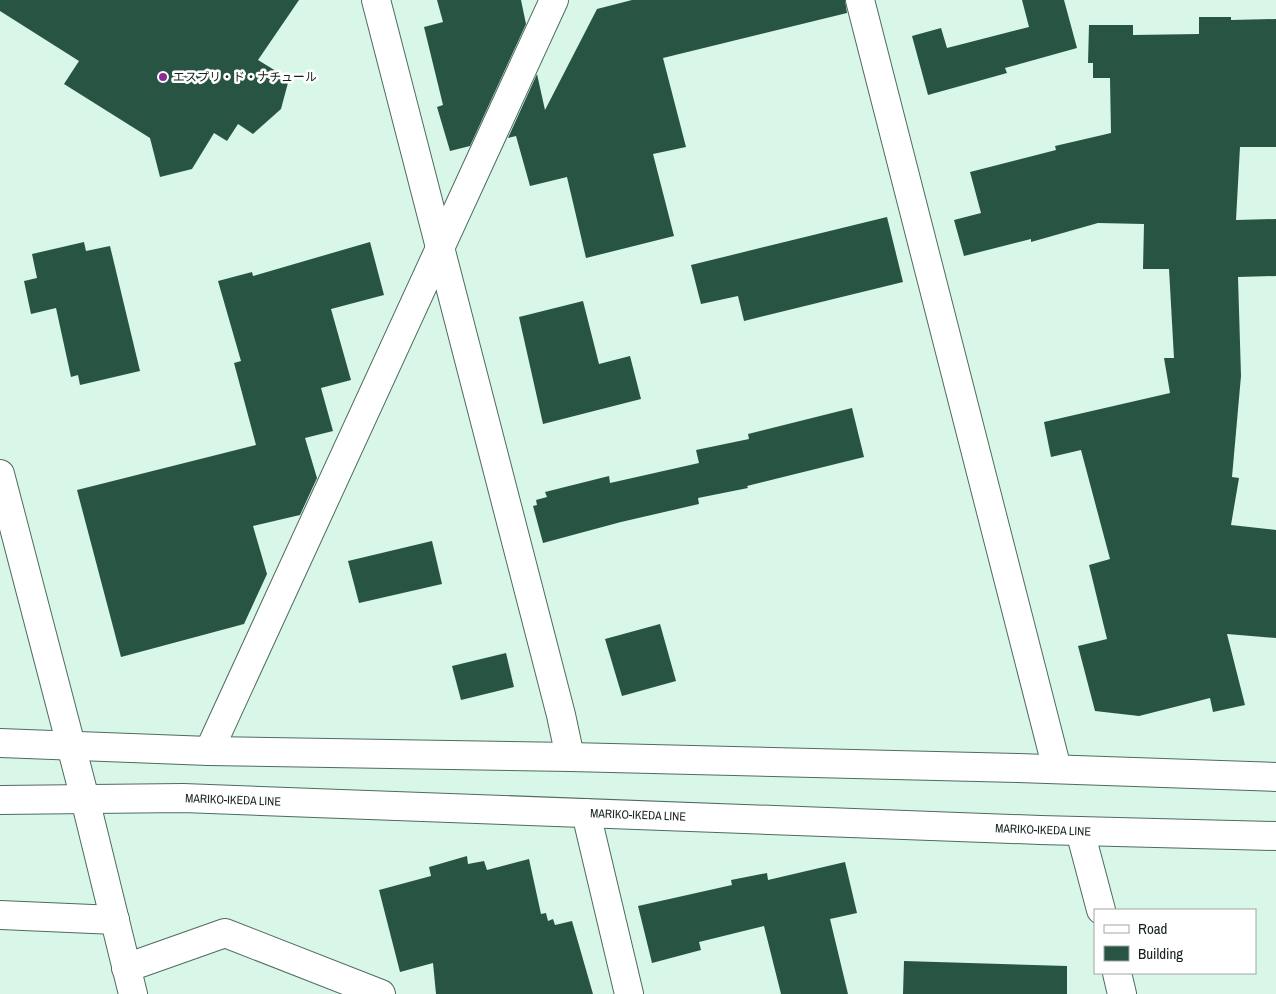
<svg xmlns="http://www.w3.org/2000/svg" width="1276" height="994" font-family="'Archivo Narrow','Noto Sans JP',sans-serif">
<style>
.building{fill:#285543}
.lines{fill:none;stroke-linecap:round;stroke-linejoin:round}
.minor-casing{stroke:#4f6b5e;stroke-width:30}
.minor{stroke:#fff;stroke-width:28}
.poi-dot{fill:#8c2c94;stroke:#fff;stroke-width:2}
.labels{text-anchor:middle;stroke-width:5;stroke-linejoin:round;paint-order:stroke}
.poi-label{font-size:12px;fill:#15201b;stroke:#fff;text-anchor:start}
.street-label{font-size:12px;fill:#15201b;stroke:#fff}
</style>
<rect width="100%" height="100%" fill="#d8f7e8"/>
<!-- building -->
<g class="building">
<path d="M0,0H299L258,60L289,79L281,109L253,134L238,124L227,141L214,133L192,169L160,177L150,138L64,84L79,61L0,11Z"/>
<path d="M437,0H521L526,24L470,146L450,151L437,107L443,105L424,27L443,22Z"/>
<path d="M632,0H845L847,13L663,58L686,147L653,154L674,236L586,258L567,177L530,186L516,136L508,138L537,74L545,110L597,9Z"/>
<path d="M1022,0H1064L1077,48L1005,68L1007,73L928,95L912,36L941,28L947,48L1029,27Z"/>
<path d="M1199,17H1231V20L1276,19V147H1240L1236,220L1276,219V276L1238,277L1241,376L1232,477L1239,478L1231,525L1276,530V638L1227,634L1245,705L1213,712L1210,698L1139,716L1095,711L1078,646L1107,639L1089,565L1110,559L1081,450L1051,457L1044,422L1170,393L1164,358H1174L1169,269H1143L1144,224L1098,223L1031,242V239L964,256L954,220L981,213L970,172L1056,150L1055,146L1111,133L1110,78H1093V63H1088L1089,25H1133V35L1199,34Z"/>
<path d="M887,217L903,282L744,321L738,296L701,304L691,265Z"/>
<path d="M84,242L86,251L110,246L140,371L80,385L78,375L71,377L56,308L31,314L24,281L37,278L32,254Z"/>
<path d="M370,242L384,295L331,309L351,380L321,388L333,431L305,438L317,478L300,515L253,526L267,574L244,624L121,657L77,490L256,445L234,363L241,361L218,281L252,272L253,276Z"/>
<path d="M583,301L599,364L630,356L641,399L543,424L519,317Z"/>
<path d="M852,408L864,457L747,486L748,488L698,498L699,504L621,522L543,543L533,506L537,505L536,500L547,497L545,492L609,476L610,483L699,463L696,450L749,439L748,434Z"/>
<path d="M432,541L442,584L359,603L348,561Z"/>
<path d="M660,624L676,681L622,696L605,639Z"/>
<path d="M506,653L514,687L461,700L452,666Z"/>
<path d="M467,856L468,864L484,861L487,870L529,859L541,914L546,913L548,921L553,919L555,925L572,921L593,994H436L433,963L400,972L379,890L431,876L429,867Z"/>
<path d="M845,862L857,913L830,919L848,994H781L764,926L699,942L701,950L652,963L638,906L732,885L731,880L767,873L768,880Z"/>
<path d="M904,961L1067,966V994H903Z"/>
</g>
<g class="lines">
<!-- minor casing -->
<g class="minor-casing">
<g id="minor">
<path d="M376,0L561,715L570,757"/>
<path d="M860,0L1057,769"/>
<path d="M0,474L85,799L133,994"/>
<path d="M0,743L209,751L570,757L1018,768L1276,777"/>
<path d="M209,751L554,0"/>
<path d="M0,800L183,798L1040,830L1276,836"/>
<path d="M586,813L629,994"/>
<path d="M1080,831L1101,910"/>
<path d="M0,915L115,920"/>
<path d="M126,968L225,933L381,994"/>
<path d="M1117,973L1122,994"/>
</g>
</g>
<!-- minor -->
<use href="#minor" class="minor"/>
</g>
<!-- markers -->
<circle class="poi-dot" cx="163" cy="77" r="5"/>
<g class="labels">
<!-- poi labels -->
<g class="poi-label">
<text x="173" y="81">エスプリ・ド・ナチュール</text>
</g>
<!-- street labels -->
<g class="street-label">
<text transform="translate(233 800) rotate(2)" y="4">MARIKO-IKEDA LINE</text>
<text transform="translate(638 815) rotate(2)" y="4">MARIKO-IKEDA LINE</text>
<text transform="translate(1043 830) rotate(2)" y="4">MARIKO-IKEDA LINE</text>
</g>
</g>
<!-- legend -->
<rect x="1094" y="909" width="162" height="65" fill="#ffffff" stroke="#a1a6a4"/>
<rect x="1104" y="925" width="25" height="8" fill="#ffffff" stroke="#a1a6a4"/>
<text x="1138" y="934" font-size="15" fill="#15201b">Road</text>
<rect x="1104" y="946" width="25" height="15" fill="#285543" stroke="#a1a6a4"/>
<text x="1138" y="959" font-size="15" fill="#15201b">Building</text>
</svg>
